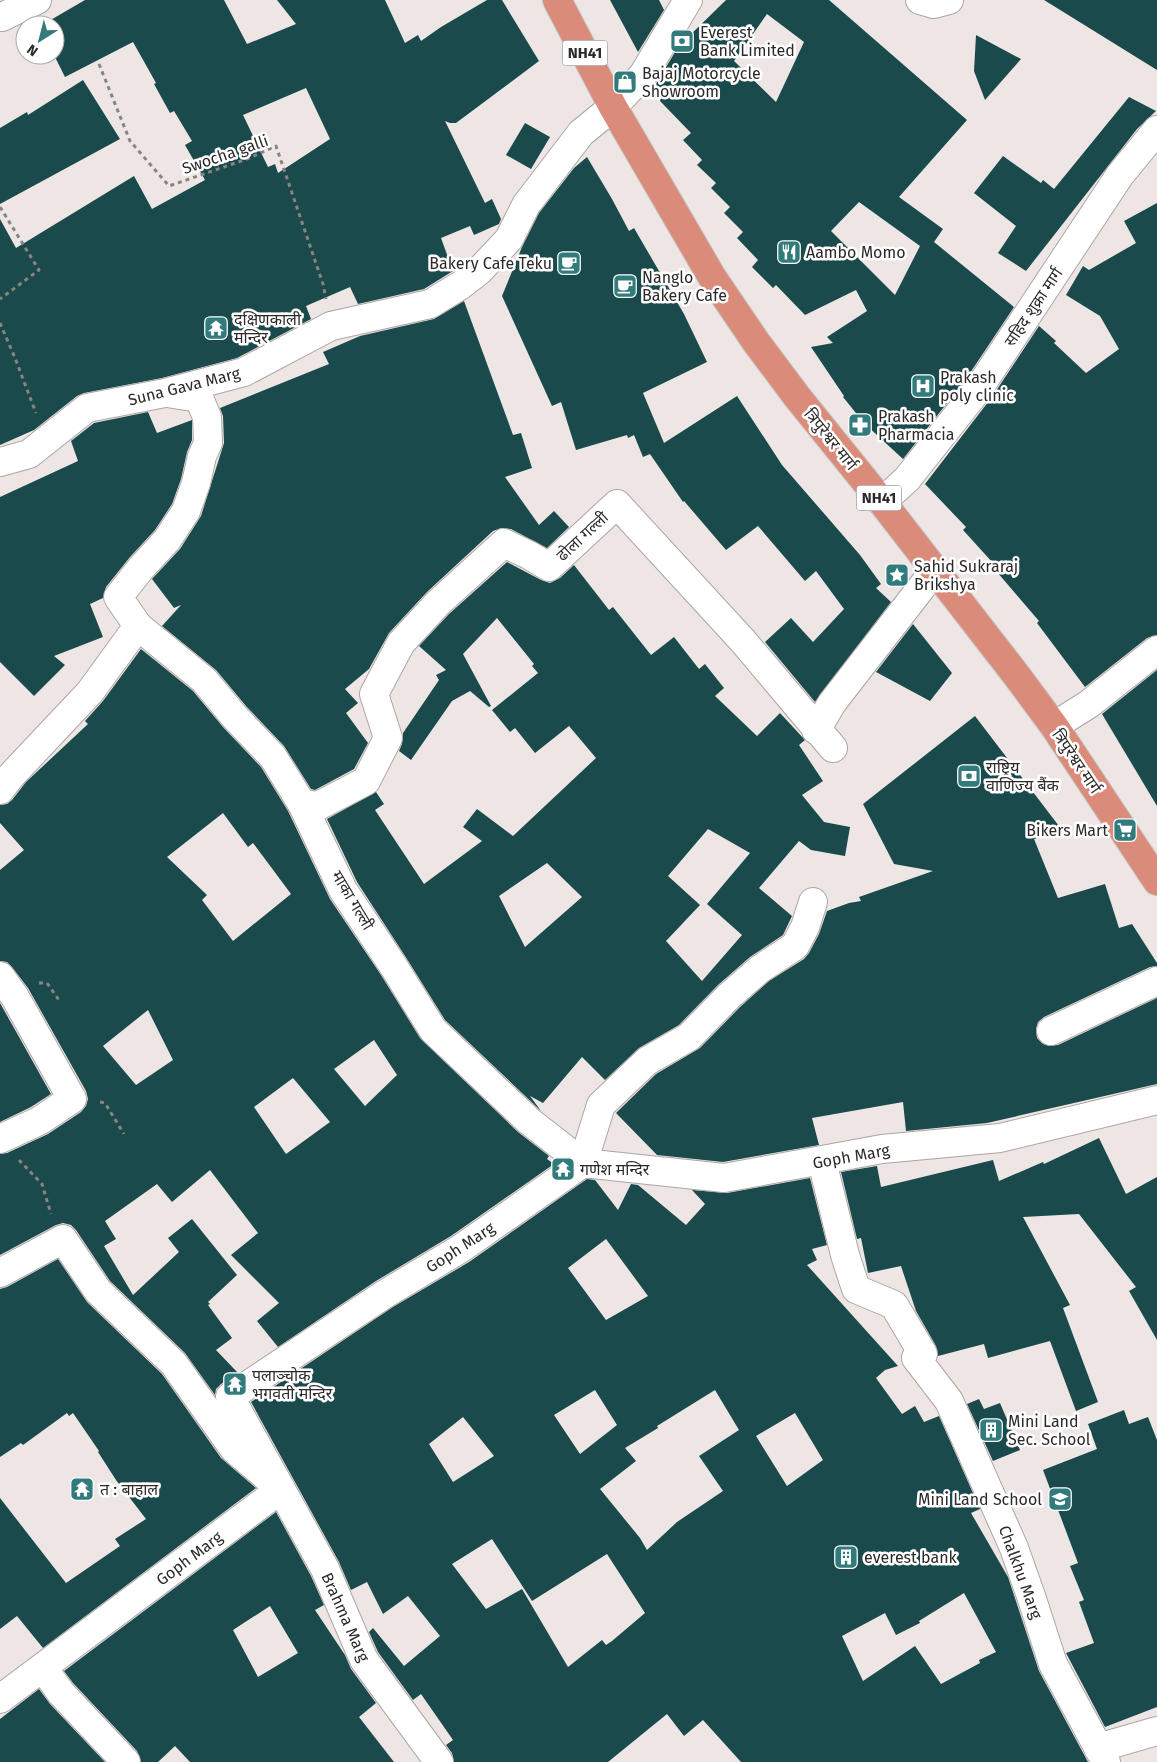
<svg xmlns="http://www.w3.org/2000/svg" width="1157" height="1762" font-family="'Fira Sans','Noto Sans Devanagari',sans-serif">
<style>
.building{fill:#1a4a4b;fill-rule:evenodd}
.lines{fill:none;stroke-linecap:round;stroke-linejoin:round}
.minor-casing{stroke:#ada5a3;stroke-width:30}
.highway-casing{stroke:#c4c3c3;stroke-width:30}
.path{stroke:#898382;stroke-width:3;stroke-dasharray:4 4;stroke-linecap:butt}
.minor{stroke:#fff;stroke-width:28}
.highway{stroke:#db8b7a;stroke-width:28}
.labels{text-anchor:middle;stroke-width:5;stroke-linejoin:round;paint-order:stroke}
.shield{fill:#fff;stroke:#6c6969;stroke-width:1}
.shield-label{font-size:15px;font-weight:bold;fill:#2d2929}
.poi-label{font-size:16px;fill:#2d2929;stroke:#fff;text-anchor:start}
.street-label{font-size:16px;fill:#2d2929;stroke:#fff}
</style>
<rect width="100%" height="100%" fill="#eee6e4"/>
<!-- building -->
<g class="building">
<path d="M85,0H224L247,44L296,24L277,0H385L405,43L418,35L421,41L441,27L487,0H502L539,61L456,123H450L445,121L485,203L492,199L501,219L499,224L474,235L470,226L441,238L453,271L424,289L358,304L350,287L306,306L311,319L237,358L162,378L84,393L77,396L34,430L0,445V219L16,248L134,176L152,209L205,180L185,145L192,141L174,111L170,113L154,84L156,83L133,42L65,77L54,55L55,25H42ZM306,88L330,139L278,173L275,164L268,167L243,115Z"/>
<path d="M610,0H659L664,10L638,52Z"/>
<path d="M726,0H829L967,120L899,197L943,229L934,242L1014,307L966,379L903,459L864,423L843,397L844,396L811,347L833,343L827,337L867,311L856,290L805,315L776,285L773,288L752,267L758,260L737,238L743,232L724,213L730,207L711,188L716,183L697,165L702,160L683,140L691,133L660,101L662,95L656,84L681,42L682,43ZM767,14L804,42L776,102L734,61ZM859,202L920,246L895,295L831,231Z"/>
<path d="M1044,0H1157V70Z"/>
<path d="M976,35L1021,59L985,100L974,71Z"/>
<path d="M83,80L120,139L0,204V128L27,112L28,115Z"/>
<path d="M1129,97L1156,111L1137,129L1026,271L998,253L1016,226L974,193L1003,156L1041,183L1043,180L1054,189Z"/>
<path d="M525,123L550,137L531,169L506,155Z"/>
<path d="M587,157L612,199L629,231L634,228L684,314L707,362L643,393L664,443L737,396L782,465L860,555L881,584L876,588L891,602L815,702L765,642L791,618L813,642L844,609L816,571L805,581L758,526L726,550L684,501L683,502L650,454L643,457L634,435L628,438L627,435L576,450L561,402L552,406L502,296L522,247L539,213L574,168Z"/>
<path d="M1157,203V635L1147,638L1085,687L1037,623L1039,621L991,565L993,563L963,530L966,527L925,484L992,397L1039,326L1056,341L1054,343L1086,373L1119,349L1100,316L1066,295L1083,266L1089,270L1136,243L1124,221Z"/>
<path d="M464,301L513,435L521,433L532,468L505,477L539,525L554,511L569,527L547,548L511,529L501,528L493,531L427,592L389,633L369,669L345,689L358,703L346,713L368,743L354,769L315,790L311,789L284,746L246,706L216,670L162,626L181,605L174,608L152,579L180,549L201,516L224,443L223,416L220,408L329,364L323,352L360,336L434,319Z"/>
<path d="M148,412L157,433L192,420V440L187,452L181,479L172,504L155,530L130,557L106,587L103,598L90,604L103,637L54,656L65,665L34,696L0,662V497L78,461L71,441L94,423Z"/>
<path d="M507,562L541,580L550,583L560,578L574,565L609,610L613,607L651,655L674,637L699,669L705,664L724,688L715,696L757,736L780,713L805,740L799,745L823,781L802,795L824,822L850,827L845,856L811,850L799,841L759,888L792,916L783,935L750,957L718,985L679,1025L639,1048L605,1080L582,1057L543,1103L530,1096L541,1111L445,1020L407,959L357,882L327,819L376,792L384,804L375,810L424,884L482,841L463,827L477,809L513,836L596,758L569,726L535,753L515,728L510,732L492,710L538,673L532,666L534,664L497,618L463,654L491,706L489,707L470,691L452,701L411,760L399,751L402,744L403,733L439,680L436,675L446,670L419,646L449,614ZM708,829L750,853L707,904L742,935L702,981L666,941L700,905L668,876ZM547,863L582,897L525,947L499,896Z"/>
<path d="M913,624L952,673L930,701L876,672Z"/>
<path d="M141,649L193,691L223,727L261,767L288,811L330,899L381,975L420,1038L518,1132L549,1156L547,1159L554,1164L451,1236L376,1281L278,1347L257,1321L279,1303L231,1255L258,1233L210,1170L172,1202L157,1184L105,1221L116,1239L104,1246L133,1295L179,1252L168,1238L192,1219L237,1275L208,1302L210,1304L208,1305L232,1338L216,1350L238,1373L221,1384L216,1389L215,1395L185,1353L110,1281L76,1230L71,1225L63,1223L56,1225L0,1255V1154L7,1153L48,1134L81,1112L86,1106L88,1099L86,1091L28,988L12,967L7,962L0,961V870L24,850L0,823V805L7,804L12,800L26,782L88,724L85,721L103,701ZM223,813L248,847L253,843L291,894L233,941L202,900L207,895L167,857ZM148,1010L173,1060L136,1085L103,1046ZM374,1040L397,1075L365,1106L334,1069ZM293,1078L330,1122L286,1154L254,1107Z"/>
<path d="M1157,670V806L1102,714Z"/>
<path d="M975,716L1062,830L1034,839L1058,898L1105,884L1119,928L1132,924L1157,963V966L1150,967L1044,1017L1038,1022L1036,1029L1037,1038L1043,1044L1049,1046L1058,1045L1157,998V1084L987,1123L906,1131L903,1102L812,1118L819,1145L723,1162L657,1155L616,1113L656,1074L700,1048L740,1007L769,981L804,959L809,953L819,934L827,911L849,903L861,901L859,897L933,871L894,864L863,804Z"/>
<path d="M0,1003L51,1094L31,1107L0,1122Z"/>
<path d="M1099,1138L1126,1194L1157,1177V1340L1129,1291L1136,1287L1079,1214L1023,1217L1070,1305L1063,1308L1098,1402L1076,1411L1050,1341L988,1358L984,1344L938,1356L936,1346L916,1311L901,1266L868,1273L861,1238L857,1239L841,1172L877,1166L881,1187L993,1160L999,1181L1043,1162L1044,1164Z"/>
<path d="M810,1178L827,1245L812,1249L817,1260L807,1265L898,1366L885,1370L876,1378L902,1414L915,1406L924,1422L939,1416L980,1509L971,1513L1008,1577L1039,1671L1088,1762H741L703,1720L684,1736L667,1714L608,1762H454L452,1753L446,1745L453,1740L421,1694L413,1700L378,1652L369,1632L373,1628L404,1666L440,1636L408,1596L383,1614L367,1582L351,1590L339,1562L251,1402L393,1307L469,1262L587,1179L595,1180L618,1210L631,1184L638,1185L686,1225L705,1204L692,1190L727,1193ZM606,1239L648,1296L606,1320L568,1268ZM595,1390L617,1425L580,1454L554,1415ZM715,1390L739,1430L699,1456L723,1491L677,1522L647,1550L640,1538L600,1489L636,1461L625,1448L658,1428L657,1426ZM795,1413L823,1460L787,1486L756,1436ZM463,1417L494,1456L453,1482L429,1444ZM492,1539L532,1601L607,1554L645,1613L612,1641L606,1645L602,1640L568,1667L522,1589L486,1609L452,1564ZM964,1593L996,1652L979,1660L980,1663L941,1684L915,1646L863,1681L842,1636L885,1613L896,1635L920,1623L919,1621Z"/>
<path d="M58,1259L87,1302L162,1374L221,1458L256,1488L43,1648L17,1616L0,1629V1498L66,1583L120,1546L115,1539L146,1519L116,1480L98,1452L99,1451L73,1413L69,1416L67,1413L23,1445L21,1443L0,1457V1289L7,1287Z"/>
<path d="M979,1399L984,1409L1000,1403L1020,1450L993,1461L967,1404Z"/>
<path d="M1124,1410L1129,1424L1148,1417L1157,1440V1707L1105,1727L1066,1653L1094,1643L1079,1602L1084,1600L1070,1566L1078,1563L1043,1470L1097,1449L1088,1424Z"/>
<path d="M276,1512L311,1576L324,1605L315,1610L345,1655L351,1669L376,1703L359,1717L394,1762H190L175,1746L158,1762H141L137,1751L73,1683L64,1671ZM270,1606L298,1653L258,1677L233,1630Z"/>
<path d="M39,1689L50,1704L105,1762H0V1719Z"/>
</g>
<g class="lines">
<!-- minor casing -->
<g class="minor-casing">
<g id="minor">
<path d="M920,0L934,4L949,0"/>
<path d="M2,17L37,0"/>
<path d="M0,462L29,454L87,408L165,393L244,372L331,326L430,304L461,285L479,271L509,239L526,205L581,133L613,107L643,75L688,0"/>
<path d="M882,502L907,479L979,388L1120,175L1157,130"/>
<path d="M138,626L204,680L234,716L273,757L302,804L343,890L394,967L433,1030L529,1121L583,1163"/>
<path d="M1054,726L1089,704L1157,650"/>
<path d="M816,730L832,703L935,570"/>
<path d="M0,790L9,778L90,692L138,626L118,597L142,567L167,540L186,511L196,483L202,456L208,443L207,417L199,398L167,393"/>
<path d="M302,804L318,806L366,781L388,738L374,694L401,643L438,603L504,543L529,555L549,567L617,504L743,641L833,748"/>
<path d="M0,976L15,997L72,1099L39,1121L0,1139"/>
<path d="M1051,1031L1157,981"/>
<path d="M822,1161L845,1255L856,1289L894,1305L923,1354L916,1358L949,1401L1014,1548L1032,1599L1053,1664L1106,1762"/>
<path d="M583,1163L601,1105L647,1061L689,1037L729,996L760,969L795,946L805,927L813,902"/>
<path d="M0,1273L63,1239L98,1291L174,1364L234,1449L281,1489L325,1569L364,1660L439,1762"/>
<path d="M43,1668L61,1693L126,1762"/>
<path d="M0,1699L281,1489L230,1397L385,1294L460,1249L583,1163L724,1178L882,1149L1000,1138L1157,1100"/>
<path d="M1098,1748L1157,1731"/>
</g>
</g>
<!-- highway casing -->
<g class="highway-casing">
<path id="highway" d="M557,0L613,107L712,277L756,342L798,398L882,502L1017,676L1054,726L1157,881"/>
</g>
<!-- path -->
<g class="path">
<path d="M99,64L130,141L169,186L247,159L276,146L323,284L326,299"/>
<path d="M0,207L39,270L0,299"/>
<path d="M0,323L15,358L36,413"/>
<path d="M39,983H47L59,1000"/>
<path d="M100,1102L105,1103L124,1134"/>
<path d="M19,1160L42,1184L51,1214"/>
</g>
<!-- minor -->
<use href="#minor" class="minor"/>
<!-- highway -->
<use href="#highway" class="highway"/>
</g>
<!-- icons -->
<defs>
<g id="bank-square" transform="scale(1.25)"><rect x="-9" y="-9" width="18" height="18" rx="4" fill="#327b7c" stroke="#fff"/><path d="M-6-4H6V4H-6ZM0-2.3a2.3 2.3 0 1 0 0 4.6a2.3 2.3 0 1 0 0-4.6Z" fill="#fff"/></g>
<g id="shop-square" transform="scale(1.25)"><rect x="-9" y="-9" width="18" height="18" rx="4" fill="#327b7c" stroke="#fff"/><path d="M-5-2.5h2.3a2.7 3.5 0 0 1 5.4 0H5L5.5 6h-11ZM-1.5-2.5h3a1.5 2.3 0 0 0-3 0Z" fill="#fff"/></g>
<g id="restaurant-square" transform="scale(1.25)"><rect x="-9" y="-9" width="18" height="18" rx="4" fill="#327b7c" stroke="#fff"/><path d="M-5-6h1v4h1v-4h1v4h1v-4h1v5L-1.5 .5V6h-2V.5L-5-1ZM5-6V6H3V1.5H1.5Q1.5-4 5-6Z" fill="#fff"/></g>
<g id="cafe-square" transform="scale(1.25)"><rect x="-9" y="-9" width="18" height="18" rx="4" fill="#327b7c" stroke="#fff"/><path d="M-5.5-4.5H6V0H3Q3 3.5 0 3.5H-2.5Q-5.5 3.5-5.5 0ZM3-3.2v2h1.7v-2ZM-6 4.5H4V6H-6Z" fill="#fff"/></g>
<g id="temple-square" transform="scale(1.25)"><rect x="-9" y="-9" width="18" height="18" rx="4" fill="#327b7c" stroke="#fff"/><path d="M0-6L5-2H3V0L6.5 2.5H4V6H1.5V3h-3V6H-4V2.5H-6.5L-3 0V-2H-5Z" fill="#fff"/></g>
<g id="hospital-square" transform="scale(1.25)"><rect x="-9" y="-9" width="18" height="18" rx="4" fill="#327b7c" stroke="#fff"/><path d="M-5-5h3v3.5h4V-5h3V5h-3V1.5h-4V5h-3Z" fill="#fff"/></g>
<g id="pharmacy-square" transform="scale(1.25)"><rect x="-9" y="-9" width="18" height="18" rx="4" fill="#327b7c" stroke="#fff"/><path d="M-2-6h4v4h4v4h-4v4h-4v-4h-4v-4h4Z" fill="#fff"/></g>
<g id="sight-square" transform="scale(1.25)"><rect x="-9" y="-9" width="18" height="18" rx="4" fill="#327b7c" stroke="#fff"/><path d="M0-6L1.8-2.2L6-1.7L2.9 1.2L3.7 5.4L0 3.3L-3.7 5.4L-2.9 1.2L-6-1.7L-1.8-2.2Z" fill="#fff"/></g>
<g id="supermarket-square" transform="scale(1.25)"><rect x="-9" y="-9" width="18" height="18" rx="4" fill="#327b7c" stroke="#fff"/><path d="M-6-5.5h2.5l.6 2H6L4.5 2H-2.5L-4.4-4H-6ZM-1.5 3.2a1.3 1.3 0 1 0 .1 0ZM3 3.2a1.3 1.3 0 1 0 .1 0Z" fill="#fff"/></g>
<g id="building-square" transform="scale(1.25)"><rect x="-9" y="-9" width="18" height="18" rx="4" fill="#327b7c" stroke="#fff"/><path d="M-4-6H4V6H1V3H-1V6H-4ZM-2.5-4.3h1.7v1.8h-1.7ZM.8-4.3h1.7v1.8H.8ZM-2.5-1h1.7V.8h-1.7ZM.8-1h1.7V.8H.8Z" fill="#fff"/></g>
<g id="school-square" transform="scale(1.25)"><rect x="-9" y="-9" width="18" height="18" rx="4" fill="#327b7c" stroke="#fff"/><path d="M0-5L7-2L0 1L-7-2ZM-4 1L0 2.5L4 1V4Q0 6-4 4Z" fill="#fff"/></g>
</defs>
<g fill-rule="evenodd">
<use href="#bank-square" x="682" y="41"/>
<use href="#shop-square" x="625" y="82"/>
<use href="#restaurant-square" x="789" y="252"/>
<use href="#cafe-square" x="569" y="263"/>
<use href="#cafe-square" x="625" y="286"/>
<use href="#temple-square" x="216" y="328"/>
<use href="#hospital-square" x="923" y="386"/>
<use href="#pharmacy-square" x="860" y="425"/>
<use href="#sight-square" x="897" y="575"/>
<use href="#bank-square" x="969" y="776"/>
<use href="#supermarket-square" x="1125" y="830"/>
<use href="#temple-square" x="563" y="1169"/>
<use href="#temple-square" x="235" y="1384"/>
<use href="#building-square" x="991" y="1430"/>
<use href="#temple-square" x="82" y="1489"/>
<use href="#school-square" x="1060" y="1499"/>
<use href="#building-square" x="846" y="1557"/>
</g>
<g class="labels">
<!-- shield labels -->
<g class="shield">
<rect x="562.5" y="40.5" width="45" height="25" rx="4"/>
<rect x="856.5" y="485.5" width="45" height="25" rx="4"/>
</g>
<g class="shield-label">
<text x="585" y="58">NH41</text>
<text x="879" y="503">NH41</text>
</g>
<!-- poi labels -->
<g class="poi-label">
<text x="700" y="38">Everest<tspan x="700" dy="18">Bank Limited</tspan></text>
<text x="642" y="79">Bajaj Motorcycle<tspan x="642" dy="18">Showroom</tspan></text>
<text x="806" y="258">Aambo Momo</text>
<text x="552" y="269" text-anchor="end">Bakery Cafe Teku</text>
<text x="642" y="283">Nanglo<tspan x="642" dy="18">Bakery Cafe</tspan></text>
<text x="234" y="325">दक्षिणकाली<tspan x="234" dy="18">मन्दिर</tspan></text>
<text x="940" y="383">Prakash<tspan x="940" dy="18">poly clinic</tspan></text>
<text x="878" y="422">Prakash<tspan x="878" dy="18">Pharmacia</tspan></text>
<text x="914" y="572">Sahid Sukraraj<tspan x="914" dy="18">Brikshya</tspan></text>
<text x="986" y="773">राष्ट्रिय<tspan x="986" dy="18">वाणिज्य बैंक</tspan></text>
<text x="1108" y="836" text-anchor="end">Bikers Mart</text>
<text x="580" y="1175">गणेश मन्दिर</text>
<text x="252" y="1381">पलाञ्चोक<tspan x="252" dy="18">भगवती मन्दिर</tspan></text>
<text x="1008" y="1427">Mini Land<tspan x="1008" dy="18">Sec. School</tspan></text>
<text x="100" y="1495">त : बाहाल</text>
<text x="1042" y="1505" text-anchor="end">Mini Land School</text>
<text x="864" y="1563">everest bank</text>
</g>
<!-- street labels -->
<g class="street-label">
<text transform="translate(225 154) rotate(-19)" y="6">Swocha galli</text>
<text transform="translate(1033 307) rotate(-56)" y="6">सहिद शुक्रा मार्ग</text>
<text transform="translate(184 386) rotate(-14)" y="6">Suna Gava Marg</text>
<text transform="translate(831 439) rotate(51)" y="6">त्रिपुरेश्वर मार्ग</text>
<text transform="translate(582 536) rotate(-43)" y="6">ढोला गल्ली</text>
<text transform="translate(1077 761) rotate(56)" y="6">त्रिपुरेश्वर मार्ग</text>
<text transform="translate(353 900) rotate(59)" y="6">माका गल्ली</text>
<text transform="translate(851 1156) rotate(-10)" y="6">Goph Marg</text>
<text transform="translate(460 1247) rotate(-33)" y="6">Goph Marg</text>
<text transform="translate(189 1558) rotate(-37)" y="6">Goph Marg</text>
<text transform="translate(1021 1572) rotate(70)" y="6">Chalkhu Marg</text>
<text transform="translate(346 1617) rotate(66)" y="6">Brahma Marg</text>
</g>
</g>
<!-- north arrow -->
<g transform="translate(40 40) rotate(216)"><circle r="24" fill="#ffffff" stroke="#aba9a9"/>
<path d="M0-4L9 19L0 12L-9 19Z" fill="#327b7c"/>
<text y="-8" font-size="14" font-weight="bold" text-anchor="middle" fill="#2d2929">N</text>
</g>
</svg>
